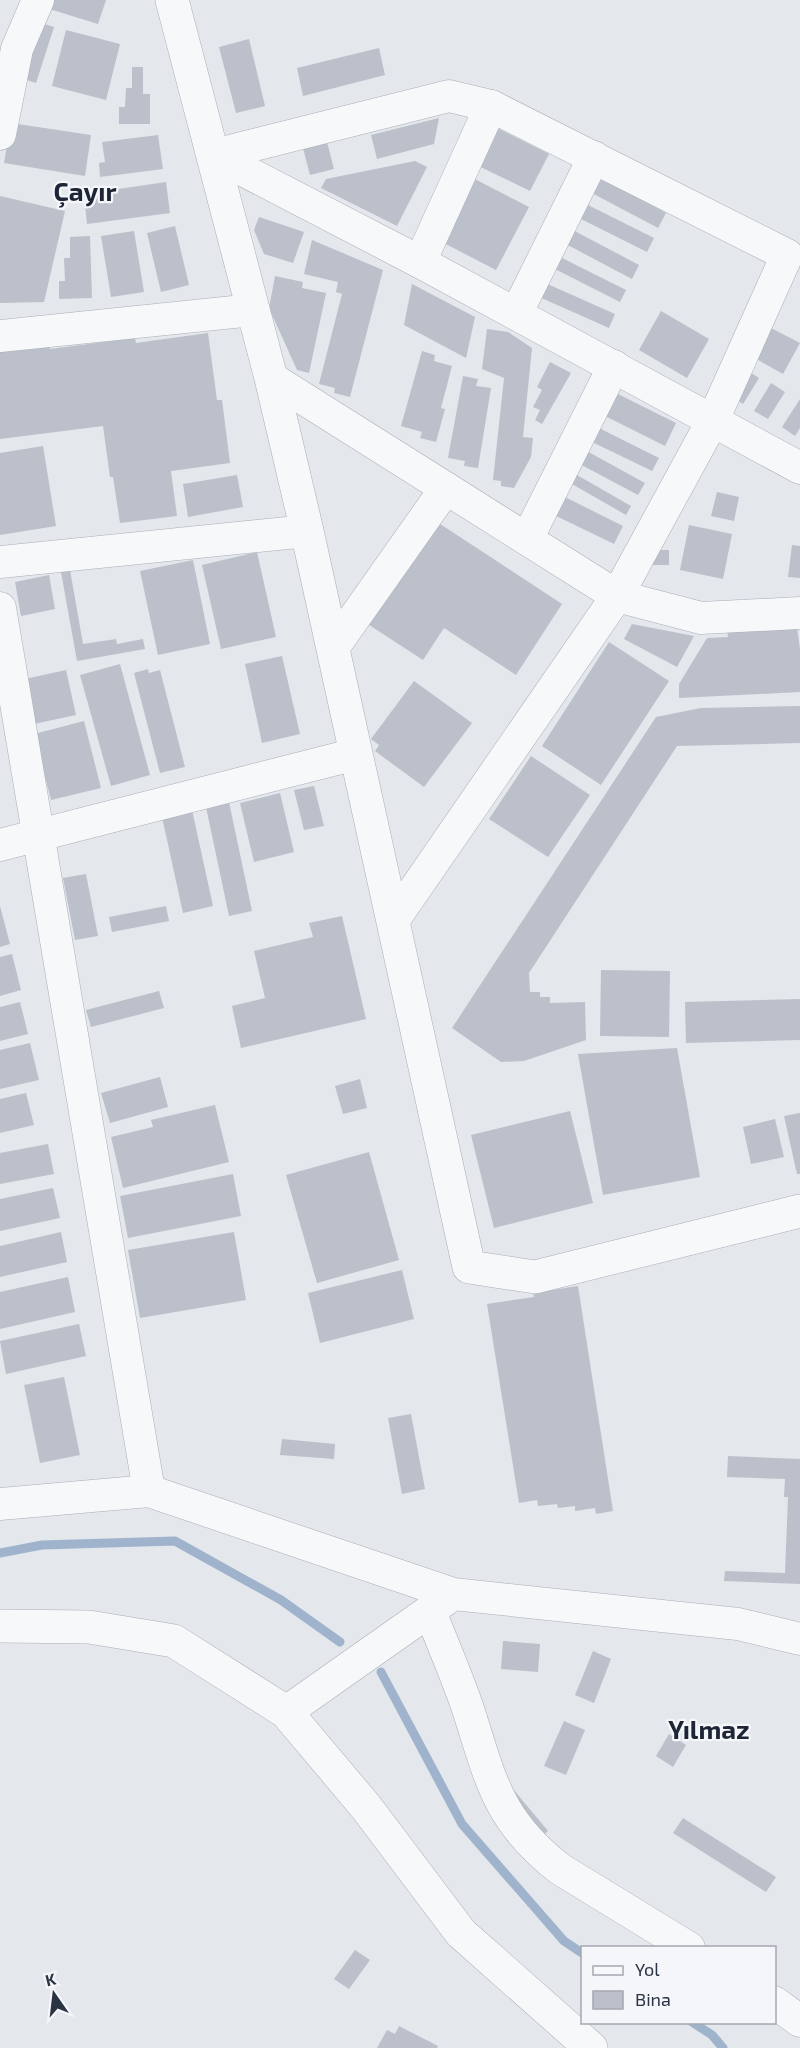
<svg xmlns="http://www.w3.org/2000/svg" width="800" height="2048" font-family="'Exo 2',sans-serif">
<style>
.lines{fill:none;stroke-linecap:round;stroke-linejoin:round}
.stream{stroke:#9fb4cc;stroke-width:9}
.building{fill:#bbc0ca}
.minor-casing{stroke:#a9aeb7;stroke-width:33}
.tertiary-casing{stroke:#a9aeb7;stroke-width:34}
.minor{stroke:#f7f8fa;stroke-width:32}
.tertiary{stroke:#f7f8fa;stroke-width:33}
.labels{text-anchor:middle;stroke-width:4.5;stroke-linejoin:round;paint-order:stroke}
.district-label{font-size:26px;font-weight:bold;fill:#1d2536;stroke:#f4f6f9}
</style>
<rect width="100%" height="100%" fill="#e4e7ec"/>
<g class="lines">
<!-- stream -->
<g class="stream">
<path d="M0,1553L42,1545L175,1541L281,1600L340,1642"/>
<path d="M381,1672L462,1824L564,1941L582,1953"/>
<path d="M692,2022L712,2035L723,2048"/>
</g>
</g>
<!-- building -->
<g class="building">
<path d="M45,0H106L98,24L43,7Z"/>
<path d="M35,21L54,27L36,83L17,77Z"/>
<path d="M66,30L120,44L106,100L52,86Z"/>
<path d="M249,39L265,106L236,113L219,47Z"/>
<path d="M379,48L385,75L303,96L297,68Z"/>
<path d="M132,67H143V94H150V124H119V107H125L126,88H132Z"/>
<path d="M439,118L434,144L377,159L371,135Z"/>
<path d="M11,123L91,135L85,176L4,163Z"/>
<path d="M487,123L549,154L530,191L468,161Z"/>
<path d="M158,135L163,169L100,177L99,163L105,162L102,142Z"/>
<path d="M327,142L334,169L310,175L303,148Z"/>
<path d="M415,161L427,167L397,226L321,188L326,179Z"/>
<path d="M596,175L666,213L658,228L588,191Z"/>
<path d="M469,176L529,207L496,270L436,239Z"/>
<path d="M166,182L170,213L87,224L85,205H92L91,193Z"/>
<path d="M0,196L65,211L44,302L0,303Z"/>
<path d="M582,202L654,238L647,252L575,216Z"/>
<path d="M259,217L304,232L293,263L264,254L254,230Z"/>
<path d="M175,226L189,285L161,292L147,233Z"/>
<path d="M569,228L639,265L632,279L562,242Z"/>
<path d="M134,231L144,292L111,297L101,236Z"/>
<path d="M90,236L92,298L59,299V281H65L64,258H70V237Z"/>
<path d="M312,240L383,270L350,397L334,393L335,388L319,384L342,294L336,292L338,282L304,274Z"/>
<path d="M556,255L626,290L620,302L551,267Z"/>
<path d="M275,276L303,282L302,288L326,293L309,373L297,370L269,308Z"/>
<path d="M543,282L615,314L609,328L537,296Z"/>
<path d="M412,284L475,317L466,358L404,325Z"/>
<path d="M661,311L709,339L687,378L639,350Z"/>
<path d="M767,326L800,343L783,374L751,356Z"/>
<path d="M487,329L508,332L532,348L523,437L533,438L531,457L514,488L501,486V481L493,480L504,378L482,369Z"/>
<path d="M208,333L217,400H222L230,463L171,471L177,516L120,523L113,477H110L103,426L0,439V350L50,344V349L135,338L136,343Z"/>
<path d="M422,351L435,355L434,361L452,366L441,408L445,409L436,442L420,438L422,432L401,426Z"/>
<path d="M550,362L571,373L542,424L535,420L540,410L533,407L542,390L537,387Z"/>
<path d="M745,369L759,378L743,404L728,394Z"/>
<path d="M463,376L478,379L476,386L491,388L478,468L464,466L465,461L448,458Z"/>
<path d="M771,383L785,392L768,419L754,411Z"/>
<path d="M612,391L676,423L665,446L601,414Z"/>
<path d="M800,399V428L795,436L782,427Z"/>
<path d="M595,426L659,458L652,471L588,440Z"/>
<path d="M43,446L56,526L0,535V453Z"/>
<path d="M583,449L645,483L638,495L576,462Z"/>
<path d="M570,471L631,506L626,515L565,480Z"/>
<path d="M237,475L243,507L188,517L183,484Z"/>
<path d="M717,492L739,497L734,521L711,516Z"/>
<path d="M557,493L623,526L614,544L548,512Z"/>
<path d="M431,518L562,604L516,675L444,628L423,660L363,621Z"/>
<path d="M689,525L732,534L723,579L680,570Z"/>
<path d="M792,545L800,546V578L788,577Z"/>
<rect x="648" y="550" width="21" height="15"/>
<path d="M257,552L276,637L221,649L202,565Z"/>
<path d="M193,560L210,644L158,655L140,571Z"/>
<path d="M70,570L83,644L116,639L117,644L143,639L145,649L77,661L61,572Z"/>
<path d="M49,575L55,609L21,616L15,582Z"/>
<path d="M632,624L694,636L677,667L624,639Z"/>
<path d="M797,627L800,649V692L679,698V684L707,638L728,637L727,630Z"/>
<path d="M609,642L669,681L601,785L542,746Z"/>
<path d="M282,656L300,734L262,743L245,664Z"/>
<path d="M120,664L150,775L111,786L80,675Z"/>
<path d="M148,669L149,673L160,670L185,767L160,773L134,673Z"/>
<path d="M66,670L76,715L34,724L25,679Z"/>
<path d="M414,681L472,723L424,787L375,751L379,745L371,739Z"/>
<path d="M800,706V743L677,746L529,973L530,992H540V997H550V1003L585,1002L586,1040L524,1061L501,1062L452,1028L656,717L701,708Z"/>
<path d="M84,721L101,788L51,800L34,734Z"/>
<path d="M531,756L590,795L548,857L489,819Z"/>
<path d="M314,786L324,826L304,830L294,790Z"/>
<path d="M280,793L294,852L254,862L240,803Z"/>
<path d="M229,802L252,911L229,916L206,807Z"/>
<path d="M192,810L213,906L183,913L162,817Z"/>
<path d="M86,874L98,936L75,940L63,878Z"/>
<path d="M0,906L10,944L0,947Z"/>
<path d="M166,906L169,921L112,932L109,917Z"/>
<path d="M342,916L366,1019L241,1048L232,1006L265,998L254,951L313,937L309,923Z"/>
<path d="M12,954L21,990L0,996V957Z"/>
<path d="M601,970L670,971L669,1037L600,1036Z"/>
<path d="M159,991L164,1008L91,1027L86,1010Z"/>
<path d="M800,999V1040L686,1043L685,1002Z"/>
<path d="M20,1002L28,1034L0,1041V1007Z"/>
<path d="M30,1043L39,1080L0,1089V1050Z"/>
<path d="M677,1048L700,1177L603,1195L578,1054Z"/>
<path d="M160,1077L168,1107L110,1123L101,1093Z"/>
<path d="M360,1079L367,1108L343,1114L335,1086Z"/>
<path d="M26,1093L34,1125L0,1133V1099Z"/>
<path d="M215,1105L229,1162L123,1188L111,1137L153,1127L151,1120Z"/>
<path d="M570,1111L593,1203L494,1228L471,1135Z"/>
<path d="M800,1113V1174H797L784,1116Z"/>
<path d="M775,1119L784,1157L751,1164L743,1127Z"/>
<path d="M48,1144L54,1174L0,1184V1153Z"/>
<path d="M369,1152L399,1260L317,1283L286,1175Z"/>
<path d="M233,1174L241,1216L128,1238L120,1196Z"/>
<path d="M53,1188L60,1218L0,1231V1199Z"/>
<path d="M61,1232L67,1262L0,1277V1246Z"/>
<path d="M234,1232L246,1300L140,1318L128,1250Z"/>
<path d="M402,1270L414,1319L320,1343L308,1293Z"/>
<path d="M68,1277L75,1312L0,1329V1292Z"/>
<path d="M578,1286L613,1511L596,1514L595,1508L575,1511V1506L558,1508L557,1504L538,1506L537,1500L519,1503L487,1304L534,1297L533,1293Z"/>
<path d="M79,1324L86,1356L6,1374L0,1341Z"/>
<path d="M64,1377L80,1455L40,1463L24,1385Z"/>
<path d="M411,1414L425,1489L402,1494L388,1418Z"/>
<path d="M282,1439L335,1444L334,1459L280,1455Z"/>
<path d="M728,1456L800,1459V1584L724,1581L725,1571L785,1573L788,1497H784L785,1479L727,1477Z"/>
<path d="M503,1641L540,1644L538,1672L501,1669Z"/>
<path d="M593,1651L611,1659L594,1703L575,1695Z"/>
<path d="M564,1721L585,1730L566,1775L544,1766Z"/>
<path d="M669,1734L686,1745L673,1767L656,1756Z"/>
<path d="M508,1783L548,1831L539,1839Z"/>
<path d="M683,1818L776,1877L766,1892L673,1833Z"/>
<path d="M355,1950L370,1960L349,1989L334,1979Z"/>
<path d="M399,2026L438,2046L437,2048H377L387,2030L395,2034Z"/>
</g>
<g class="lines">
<!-- minor casing -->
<g class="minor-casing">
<g id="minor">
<path d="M0,134L17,49L38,0"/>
<path d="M214,155L449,96L491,106L787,255L713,420L617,596L393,921"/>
<path d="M214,155L420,262L800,468"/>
<path d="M420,262L491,106"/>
<path d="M516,314L594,157"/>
<path d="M0,336L253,310"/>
<path d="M271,378L617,596L701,618L800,613"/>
<path d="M527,539L614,366"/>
<path d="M0,562L307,531"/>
<path d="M0,608L149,1491L453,1594L738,1624L800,1639"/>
<path d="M333,648L446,488"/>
<path d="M0,845L356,754"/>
<path d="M0,1504L149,1491"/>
<path d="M430,1611C442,1643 457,1676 468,1709C491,1780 497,1820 560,1869L689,1948"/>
<path d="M286,1712L445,1600"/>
<path d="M774,2002L800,2021"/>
</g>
</g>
<!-- tertiary casing -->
<g class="tertiary-casing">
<g id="tertiary">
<path d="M172,0L271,378L307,531L469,1267L535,1277L800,1211"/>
<path d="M0,1626L89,1627L174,1641L286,1712L366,1807L461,1933L591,2048"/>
</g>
</g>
<!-- minor -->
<use href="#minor" class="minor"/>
<!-- tertiary -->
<use href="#tertiary" class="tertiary"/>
</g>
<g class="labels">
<!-- district labels -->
<g class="district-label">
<text x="85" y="201">Çayır</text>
<text x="709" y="1739">Yılmaz</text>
</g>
</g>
<!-- legend -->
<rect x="581" y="1946" width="195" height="78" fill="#f4f6f9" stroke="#a4a8b1" stroke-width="1.5"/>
<rect x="593" y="1966" width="30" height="9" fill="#f7f8fa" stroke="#a4a8b1" stroke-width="1.5"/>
<text x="635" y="1976" font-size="18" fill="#2b3445">Yol</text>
<rect x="593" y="1991" width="30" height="18" fill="#bbc0ca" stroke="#a4a8b1" stroke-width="1.5"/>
<text x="635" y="2006" font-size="18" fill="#2b3445">Bina</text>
<!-- north arrow -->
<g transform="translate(54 1994) rotate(346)" stroke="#f4f6f9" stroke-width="4.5" paint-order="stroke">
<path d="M0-4.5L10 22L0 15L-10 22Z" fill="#2b3445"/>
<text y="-9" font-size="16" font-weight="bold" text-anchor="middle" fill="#2b3445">K</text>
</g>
</svg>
